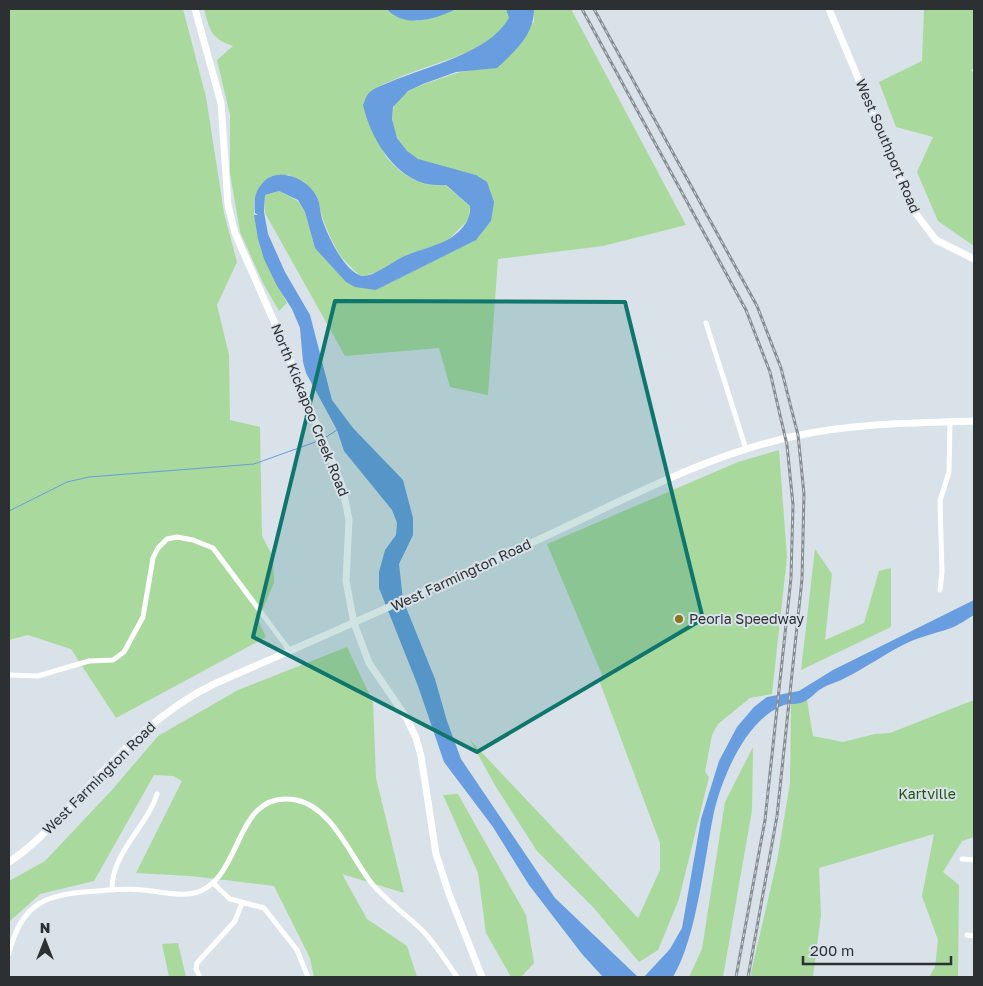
<svg xmlns="http://www.w3.org/2000/svg" width="983" height="986" font-family="'Golos Text',sans-serif">
<style>
.green{fill:#a9d99d}
.water{fill:#689ddf}
.lines{fill:none;stroke-linecap:round;stroke-linejoin:round}
.stream{stroke:#689ddf;stroke-width:1}
.street{stroke:#fff;stroke-width:5}
.secondary{stroke:#fff;stroke-width:7}
.rail-casing{stroke:#888d93;stroke-width:3}
.rail{stroke:#d9e1e9;stroke-width:1;stroke-dasharray:4;stroke-linecap:butt}
.marked{fill:#0f766e;fill-opacity:0.2;stroke:#0f766e;stroke-width:4;stroke-linejoin:round}
.poi-dot{fill:#8b761a;stroke:#d9e1e9;stroke-width:2}
.labels{text-anchor:middle;stroke-width:4;stroke-linejoin:round;paint-order:stroke}
.street-label{font-size:14px;fill:#2d3033;stroke:#d9e1e9}
.poi-label{font-size:14px;fill:#2d3033;stroke:#d9e1e9;text-anchor:start}
.park-label{font-size:14px;fill:#1f540d;stroke:#d9e1e9}
</style>
<rect width="100%" height="100%" fill="#d9e1e9"/>
<!-- green -->
<g class="green">
<path d="M9,9H183L206,97L224,213L237,262L217,305L229,355L230,420L260,427L262,536L273,557L274,583L258,620L266,637L116,718L71,649L28,635L9,640Z"/>
<path d="M204,9H387L416,21L432,18L456,9H506L510,18C490,50 447,59 413,72C401,76 389,82 377,87C378,98 379,146 384,153C396,173 422,188 445,185L470,206L469,219L446,242L406,255L377,272L365,276L359,275L341,257L332,241L322,217L317,196L288,174L254,201C253,238 269,272 287,303L279,311L263,283L240,232L230,173V115L217,60L233,46C210,38 210,30 204,9Z"/>
<path d="M534,9H571L686,225L603,246L498,259L488,395L450,387L439,348L345,356L265,213V195L279,191L298,201L305,212L315,248L328,260L376,290L475,240L491,221L476,175C459,170 431,167 416,158C405,151 397,141 394,128C385,95 414,88 439,79C449,76 457,72 468,71L534,22Z"/>
<path d="M924,9H974V68L971,70L974,74V246L938,221L917,172L933,137L896,127L879,82L922,61Z"/>
<path d="M779,450L787,557L772,694L750,698L718,724L712,735L705,772L709,777L679,899L658,950L639,962L593,907L537,851L496,787L470,740L638,918L660,870V843L599,680L603,677L547,544L738,462Z"/>
<path d="M815,549L832,574L825,640L864,623L879,571L891,568V627L801,670Z"/>
<path d="M347,647L373,702L376,778L404,893L342,874L367,919L407,946L417,977H314L310,958L274,886L190,876L136,873L182,781L173,776L154,775L94,881L40,894L9,922V881L45,861L111,791L158,736L238,690Z"/>
<path d="M807,700L813,736L843,742L875,734L890,733L974,700V837L962,841L943,872L959,885L958,977H929L935,967L938,940L922,896L934,834L819,868L821,915L813,977H750L777,861L790,783L791,704Z"/>
<path d="M753,747L752,810L723,977H689L702,949L725,802Z"/>
<path d="M458,794L526,915L534,963L521,977H511L486,933L478,873L443,795Z"/>
<path d="M178,943L186,977H169L162,944Z"/>
</g>
<!-- water -->
<g class="water">
<path d="M387,9H456C436,19 404,29 387,9Z"/>
<path d="M506,9H534C534,35 515,51 497,68L456,72L423,84L408,91L393,107L392,119L397,138L407,151L418,159L476,175L487,182L494,202L491,221L476,240L376,290L355,287L346,282L315,248L305,212L298,200L279,191L265,195L264,212L268,234L285,272L310,315L332,400L353,428L403,480L413,518V535L399,564L403,600L435,679L447,721L461,759L555,898L638,977H603L582,954L529,885L493,827L444,762L418,686L379,588V572L385,550L396,535L397,523L392,510L344,451L337,430L306,373L303,362L300,328L292,309L277,286L264,259L258,239L254,215H258L255,213C254,202 254,194 261,185C275,165 307,177 317,197C320,203 320,212 322,219C328,236 342,267 359,275C370,281 395,259 407,255C416,251 426,249 435,245C452,240 472,225 470,206L446,185C402,190 372,144 363,105C365,101 366,95 370,92C376,87 383,85 390,82C427,66 488,54 509,18Z"/>
<path d="M974,600V615C967,619 959,625 951,628C934,634 917,637 901,646C882,656 865,668 845,678C838,682 828,684 821,689C815,692 810,700 803,702C797,705 790,703 784,705C747,718 722,777 714,812C704,860 697,937 673,977H644L670,949L682,928L701,819L719,761L737,727L754,707L767,697L799,691L833,670Z"/>
</g>
<g class="lines">
<!-- stream -->
<g class="stream">
<path d="M326,437L337,430"/>
<path d="M9,511L67,482L89,477L254,464L321,440"/>
</g>
<!-- street -->
<g class="street">
<path d="M706,323L746,449"/>
<path d="M940,590L942,572L940,501L949,472L950,422"/>
<path d="M9,675L38,676L89,661L113,660L124,652L143,617L153,558L158,548L167,539L177,537L193,540L213,548L290,651"/>
<path d="M962,859L974,860"/>
<path d="M213,883L230,899L264,908L297,950L308,977"/>
<path d="M112,890C111,853 147,827 157,794"/>
<path d="M967,935L974,936"/>
<path d="M9,954C21,901 48,894 97,891C112,890 128,888 143,890C159,891 179,897 195,893C244,880 233,788 296,800C333,807 352,860 373,885C387,901 405,914 421,929C435,943 446,961 457,977"/>
<path d="M200,977L196,969L197,963L235,921L242,903"/>
</g>
<!-- secondary -->
<g class="secondary">
<path d="M195,9L221,103L228,205L235,233L275,324L342,485L349,520L346,581L354,623L369,663L406,717L416,738L421,756L436,854L449,894L482,977"/>
<path d="M829,9L914,211L936,240L974,259"/>
<path d="M9,862C35,845 55,822 76,800C118,755 158,711 214,684C324,636 433,588 542,538C624,500 706,455 795,436C854,423 915,423 974,421"/>
</g>
<!-- rail casing -->
<g class="rail-casing">
<g id="rail">
<path d="M582,9L746,310L770,372L787,445L793,505L791,578L765,820L736,977"/>
<path d="M594,9L757,306L781,368L798,435L804,494L802,579L777,816L748,977"/>
</g>
</g>
<!-- rail -->
<use href="#rail" class="rail"/>
</g>
<!-- marked area -->
<path class="marked" d="M335,301L625,302L703,619L477,752L253,637Z"/>
<!-- markers -->
<circle class="poi-dot" cx="679" cy="619" r="5"/>
<g class="labels">
<!-- street labels -->
<g class="street-label">
<text transform="translate(888 146) rotate(67)" y="5">West Southport Road</text>
<text transform="translate(310 410) rotate(68)" y="5">North Kickapoo Creek Road</text>
<text transform="translate(461 575) rotate(-25)" y="5">West Farmington Road</text>
<text transform="translate(99 778) rotate(-45)" y="5">West Farmington Road</text>
</g>
<!-- poi labels -->
<g class="poi-label">
<text x="689" y="624">Peoria Speedway</text>
</g>
<!-- park labels -->
<g class="park-label">
<text x="927" y="799">Kartville</text>
</g>
</g>
<!-- border -->
<rect width="983" height="986" fill="none" stroke="#2d3033" stroke-width="20"/>
<!-- north arrow -->
<g transform="translate(45 941)" stroke="#d9e1e9" stroke-width="4" paint-order="stroke">
<path d="M0-4L9 19L0 12L-9 19Z" fill="#2d3033"/>
<text y="-8" font-size="14" font-weight="bold" text-anchor="middle" fill="#2d3033">N</text>
</g>
<!-- scale -->
<path d="M803 956v8h148v-8" fill="none" stroke="#2d3033" stroke-width="2.5"/>
<text x="810" y="956" font-size="15" fill="#2d3033" stroke="#d9e1e9" stroke-width="4" paint-order="stroke">200 m</text>
</svg>
